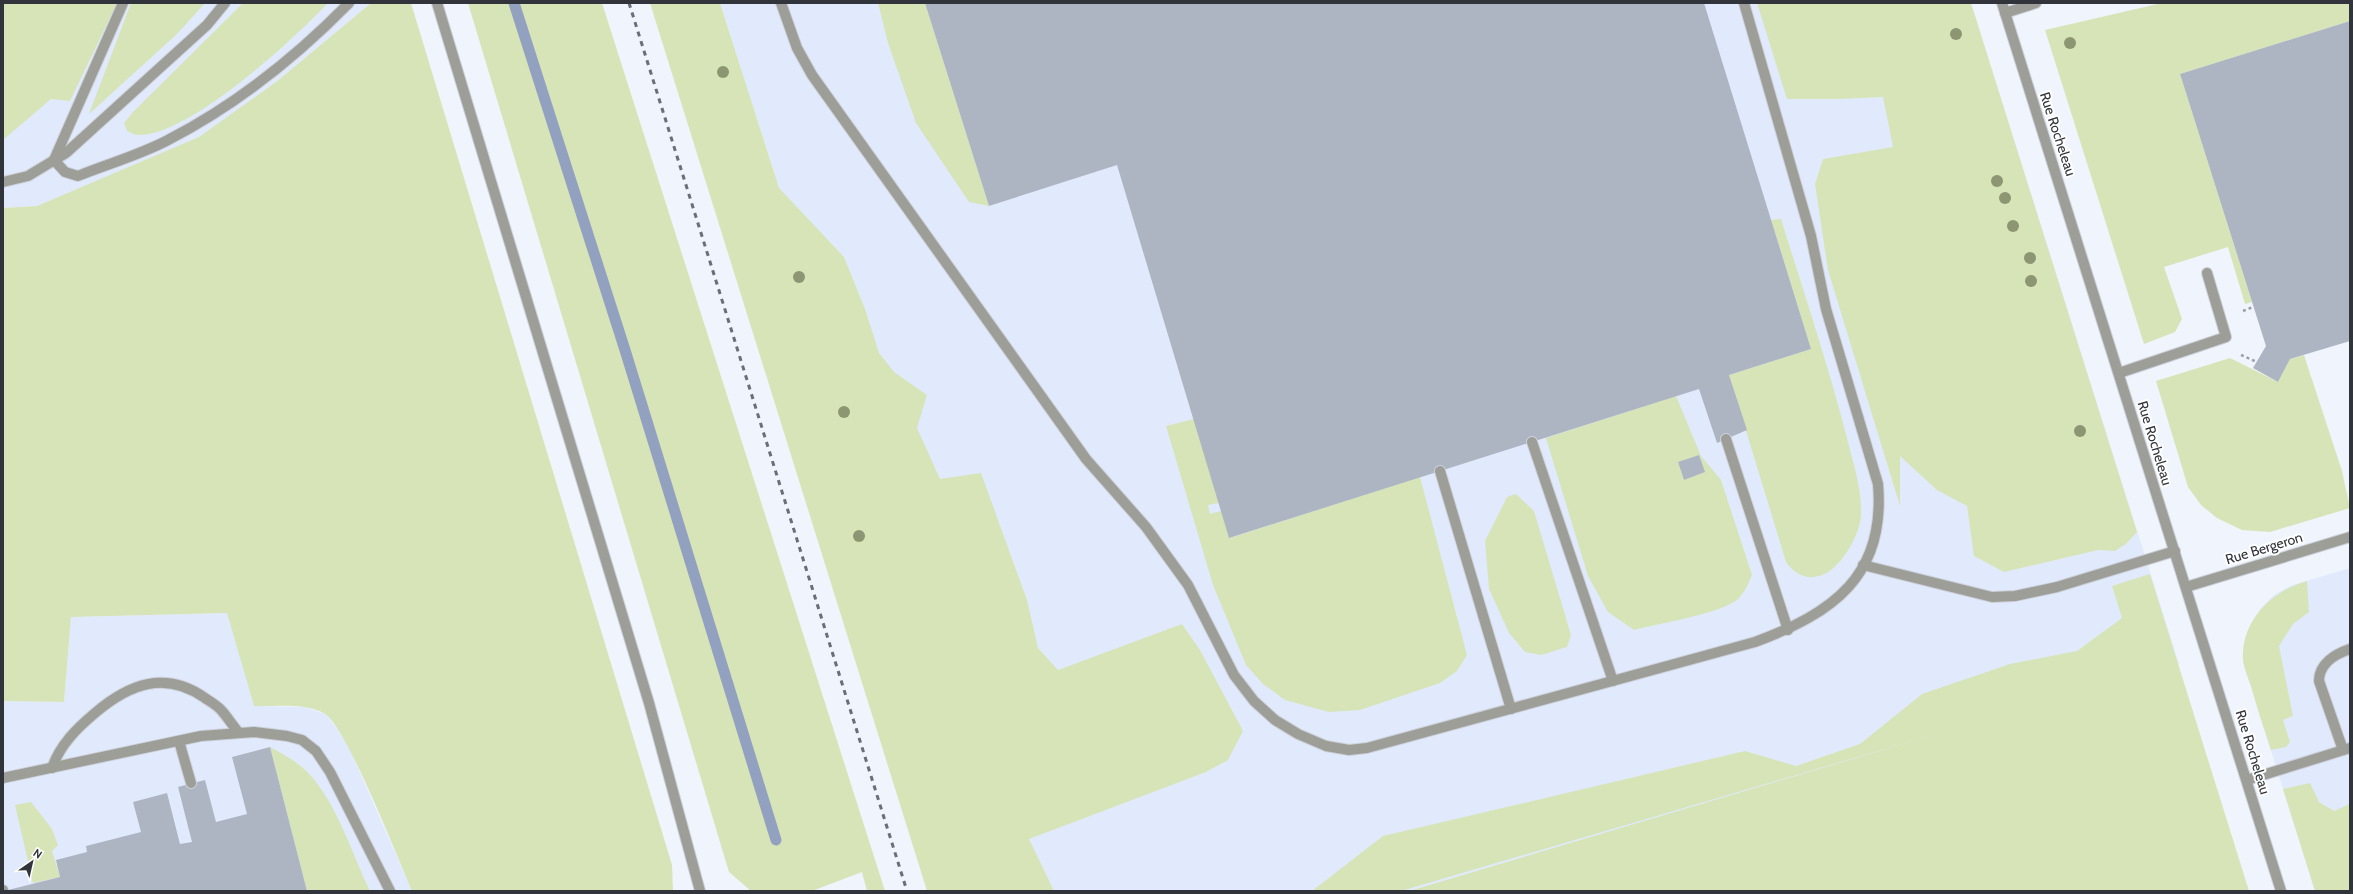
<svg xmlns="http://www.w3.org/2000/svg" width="2353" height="894" font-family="Cabin,sans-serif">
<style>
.built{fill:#e1eafc}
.green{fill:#d7e4b8;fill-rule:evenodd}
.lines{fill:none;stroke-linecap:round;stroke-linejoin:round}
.stream{stroke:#92a1c0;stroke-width:11}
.building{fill:#adb5c3}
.service-casing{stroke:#cdd1da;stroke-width:12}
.minor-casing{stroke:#cdd1da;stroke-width:12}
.tertiary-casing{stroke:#cdd1da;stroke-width:12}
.path{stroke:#9ca0a7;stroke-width:2.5;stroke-dasharray:3 3;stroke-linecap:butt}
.service{stroke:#9c9e97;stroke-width:10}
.minor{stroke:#9c9e97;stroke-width:10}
.tertiary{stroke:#9c9e97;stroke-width:10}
.rail{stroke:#6a6e75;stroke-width:3;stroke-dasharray:5 5;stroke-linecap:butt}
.tree{fill:#8d9672}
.labels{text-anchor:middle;stroke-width:4;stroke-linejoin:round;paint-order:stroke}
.street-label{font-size:14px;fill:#31343a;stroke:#fff}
</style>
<rect width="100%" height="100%" fill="#eff4fd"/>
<!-- built -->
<g class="built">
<path d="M3,3H371L276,82L199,138L37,206L3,208Z"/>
<path d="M720,3H1971L2179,664L1409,891H1001Z"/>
<path d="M2350,568V891H2315L2243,661L2244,644L2250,628L2261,608L2274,595L2290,586Z"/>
<path d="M228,613L254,706L306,707L327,715L347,743L412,891H3V701L64,702L71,617Z"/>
</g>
<!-- green -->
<g class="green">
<path d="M3,3H117L70,101L51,99L3,140Z"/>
<path d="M131,3H205L177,34L89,114Z"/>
<path d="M243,3H328C293,40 189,136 138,135C134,135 130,132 127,131L124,123L134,111Z"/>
<path d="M371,3H411L672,865L673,891H412C399,861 346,726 325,714C305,702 276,707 254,706L227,613L71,617L64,702L3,701V208L37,206L199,137L276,82Z"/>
<path d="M468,3H602L885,891H867L862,872L812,891H751L729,872Z"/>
<path d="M650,3H720L779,188L844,257L865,309L879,353L894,372L927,395L917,428L940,479L981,473L1027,600L1038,648L1058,670L1182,624L1200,650L1243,731L1228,760L1206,772L1029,839L1054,891H927Z"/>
<path d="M878,3H925L989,206L969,202L916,123L888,43Z"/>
<path d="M1757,3H1971L2137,532L2126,544L2115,551L2098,550L2004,572L1974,556L1967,506L1937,490L1900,456V506L1828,270L1815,184L1823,159L1893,147L1883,97L1839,99H1787Z"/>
<path d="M2162,3H2350V21L2180,74L2252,302L2245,304L2228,247L2164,267L2182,319L2175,332L2144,344L2045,30Z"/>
<path d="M1781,219C1803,290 1827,361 1846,434C1852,460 1862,487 1861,514C1861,534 1840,571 1819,576C1805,580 1794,573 1786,562L1729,375L1811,349L1771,220Z"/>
<path d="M2304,355L2342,471L2350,508L2270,532L2242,530L2217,518L2201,505L2188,487L2156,381L2230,358L2278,382L2290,359Z"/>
<path d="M1676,396L1701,456L1721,480L1752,575C1748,584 1745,592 1738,599C1723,613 1657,624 1634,630L1608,612L1588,576L1546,438ZM1699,455L1704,472L1684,480L1678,462Z"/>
<path d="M1194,419L1219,503L1208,505L1210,514L1221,511L1230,538L1420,477L1467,655L1457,671L1440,683L1360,710L1329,712L1285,700L1263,684L1246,665L1213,585L1166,426Z"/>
<path d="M1516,494L1534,511L1571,635L1567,647L1541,655L1525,652L1509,633L1489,589L1485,541L1507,497Z"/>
<path d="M2150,574L2249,891H1409L1943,732L1401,891H1312L1383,836L1745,751L1796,766L1860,744L1922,694L2010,664L2077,651L2122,618L2112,586Z"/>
<path d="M2307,581L2309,612L2293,624L2279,646L2293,716L2283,720L2290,742L2286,747L2271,750C2264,729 2257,708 2251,686C2248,678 2244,668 2243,660C2241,620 2272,591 2307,581Z"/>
<path d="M270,747C285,755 301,764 312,777C339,809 352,854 370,891H307Z"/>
<path d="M2310,783L2319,802L2334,811L2350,804V891H2315L2283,789Z"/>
<path d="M31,802L52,829L58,845L52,851L60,877L33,883L15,805Z"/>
</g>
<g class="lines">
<!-- stream -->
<path class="stream" d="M514,3L625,350L776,840"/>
</g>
<!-- building -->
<g class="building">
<path d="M925,3H1704L1811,349L1729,375L1747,430L1717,443L1699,389L1229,538L1117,165L989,206Z"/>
<path d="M2350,21V341L2290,359L2278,382L2253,368L2266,346L2180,74Z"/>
<path d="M1699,455L1705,472L1684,480L1678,462Z"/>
<path d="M270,747L307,891H4L60,877L56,860L87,852L86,846L141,832L133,802L167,793L180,844L192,842L178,787L205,780L216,822L247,814L232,757Z"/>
</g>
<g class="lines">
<!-- service casing -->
<g class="service-casing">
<g id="service">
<path d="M437,3L649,703L700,891"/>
<path d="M781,3L797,48L812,75L1086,459L1146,527L1188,585L1234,675L1254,701L1275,720L1298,734L1326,746L1349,750L1367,748L1755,642C1833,613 1886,576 1878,484L1826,309L1811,236L1744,3"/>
<path d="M2005,13L2036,3"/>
<path d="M54,160L65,172L78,176C107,164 140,155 168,140C236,105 296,57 349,3"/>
<path d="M54,160L123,3"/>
<path d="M3,182L28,176L66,153L207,25L225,3"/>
<path d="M2119,373L2226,337L2207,273"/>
<path d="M1726,439L1788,630"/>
<path d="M1532,442L1613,681"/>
<path d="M1440,471L1511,709"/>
<path d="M1863,565L1992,597L2015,596L2057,587L2175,551"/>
<path d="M179,741L191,783"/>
<path d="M2343,750L2319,681C2319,664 2335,654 2350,649"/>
<path d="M52,768C60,745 76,729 95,713C129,684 165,670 205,698C211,702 218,706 222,711C228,718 233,726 239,733"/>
<path d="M3,778L201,736L254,732L287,736L302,740L316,751L330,772L390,891"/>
<path d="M2247,780L2350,748"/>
<path d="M3,890V891"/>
</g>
</g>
<!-- minor casing -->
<g class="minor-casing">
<path id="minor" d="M2186,587L2350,537"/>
</g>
<!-- tertiary casing -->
<g class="tertiary-casing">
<path id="tertiary" d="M2002,3L2281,891"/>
</g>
<!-- path -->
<g class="path">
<path d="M2243,311L2253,307"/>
<path d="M2241,355L2257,362"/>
</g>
<!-- service -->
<use href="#service" class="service"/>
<!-- minor -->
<use href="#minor" class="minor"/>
<!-- tertiary -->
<use href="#tertiary" class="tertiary"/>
<!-- rail -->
<path class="rail" d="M629,3L907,891"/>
</g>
<!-- trees -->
<g class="tree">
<circle cx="1956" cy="34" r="6"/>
<circle cx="2070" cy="43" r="6"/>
<circle cx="723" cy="72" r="6"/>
<circle cx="1997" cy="181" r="6"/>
<circle cx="2005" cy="198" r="6"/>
<circle cx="2013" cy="226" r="6"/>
<circle cx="2030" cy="258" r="6"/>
<circle cx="799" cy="277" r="6"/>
<circle cx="2031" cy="281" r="6"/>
<circle cx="844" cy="412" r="6"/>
<circle cx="2080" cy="431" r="6"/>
<circle cx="859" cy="536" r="6"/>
</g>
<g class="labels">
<!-- street labels -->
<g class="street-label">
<text transform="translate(2058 134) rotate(72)" y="5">Rue Rocheleau</text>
<text transform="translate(2155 443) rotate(73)" y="5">Rue Rocheleau</text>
<text transform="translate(2264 548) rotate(-17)" y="5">Rue Bergeron</text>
<text transform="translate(2253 752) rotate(73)" y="5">Rue Rocheleau</text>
</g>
</g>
<!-- border -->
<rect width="2353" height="894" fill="none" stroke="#31343a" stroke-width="8"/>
<!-- north arrow -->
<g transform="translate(32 862) rotate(34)" stroke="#ffffff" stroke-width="3" paint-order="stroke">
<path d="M0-3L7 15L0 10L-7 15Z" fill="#31343a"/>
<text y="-6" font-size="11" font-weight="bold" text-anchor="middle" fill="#31343a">N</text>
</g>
</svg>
